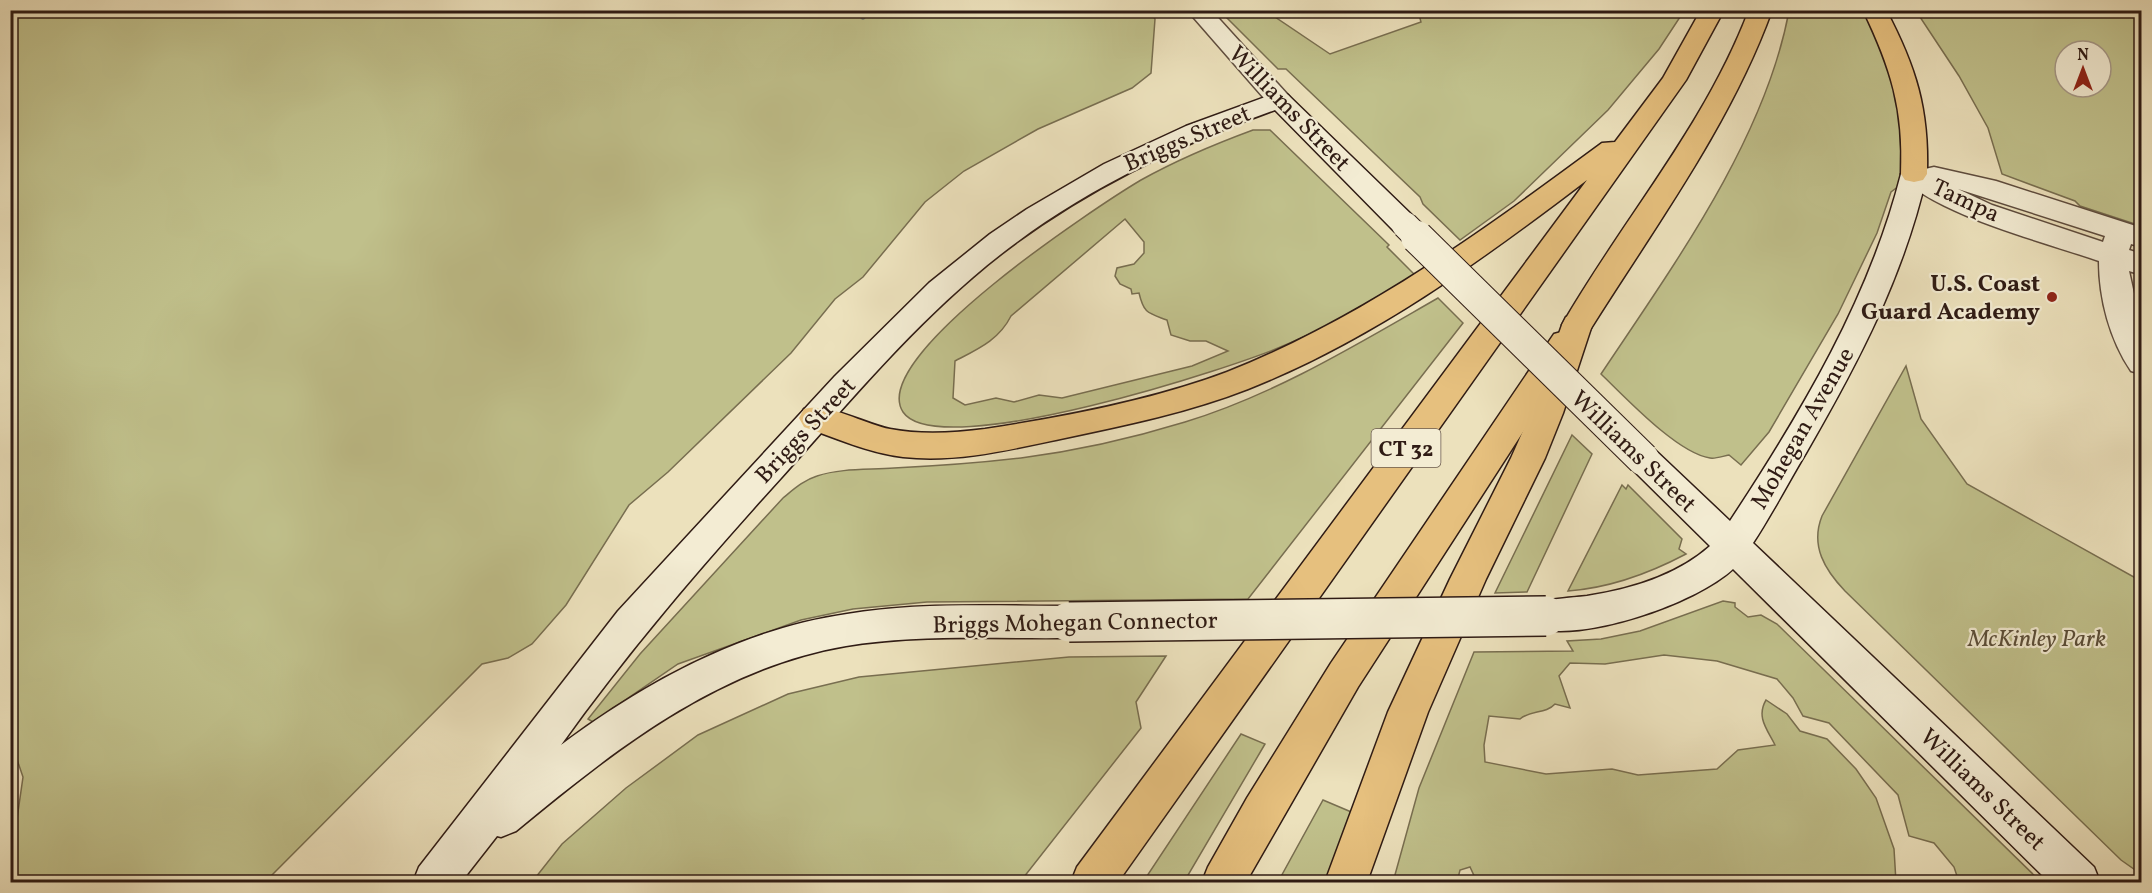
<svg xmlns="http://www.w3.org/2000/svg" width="2152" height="893" font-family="Vollkorn,serif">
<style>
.green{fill:#c0c08b;stroke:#786e50;stroke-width:1.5;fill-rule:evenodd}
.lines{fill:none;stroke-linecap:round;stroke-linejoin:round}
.stream{stroke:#727a79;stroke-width:7}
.minor-casing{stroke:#5e4c3e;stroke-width:3}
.tertiary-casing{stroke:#5e4c3e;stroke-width:3}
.secondary-casing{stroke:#2f1b14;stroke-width:3}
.primary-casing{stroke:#2f1b14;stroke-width:3}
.trunk-casing{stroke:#2f1b14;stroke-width:3}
.motorway-casing{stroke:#2f1b14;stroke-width:3}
.minor{fill:#f3ecd3;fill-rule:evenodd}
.tertiary{fill:#f3ecd3;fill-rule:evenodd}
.secondary{fill:#f3ecd3;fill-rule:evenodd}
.primary{fill:#e6c07e;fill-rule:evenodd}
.trunk{fill:#e6c07e;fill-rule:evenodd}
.motorway{fill:#e6c07e;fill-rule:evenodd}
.secondary-bridge-far2-casing{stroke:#2f1b14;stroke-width:28;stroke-linecap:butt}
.secondary-bridge-far1-casing{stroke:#2f1b14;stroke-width:34;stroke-linecap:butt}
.secondary-bridge-casing{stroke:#2f1b14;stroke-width:42;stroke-linecap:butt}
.secondary-bridge-far2{stroke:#f3ecd3;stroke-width:26}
.secondary-bridge-far1{stroke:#f3ecd3;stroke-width:32}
.secondary-bridge{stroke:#f3ecd3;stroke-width:39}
.poi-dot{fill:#8f2418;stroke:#f3ecd3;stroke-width:2}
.labels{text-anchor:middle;stroke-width:4.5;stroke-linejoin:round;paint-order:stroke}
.shield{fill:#f3ecd3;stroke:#6a5a4d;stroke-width:1.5}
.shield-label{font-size:22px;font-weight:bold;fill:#2f1b14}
.street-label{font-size:24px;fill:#2f1b14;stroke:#f3ecd3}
.poi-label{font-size:24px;font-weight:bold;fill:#2f1b14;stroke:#f3ecd3;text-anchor:end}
.park-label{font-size:24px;font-style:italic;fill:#5a4d38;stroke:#f3ecd3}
</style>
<rect width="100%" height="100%" fill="#ece1bc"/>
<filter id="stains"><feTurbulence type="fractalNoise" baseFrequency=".00333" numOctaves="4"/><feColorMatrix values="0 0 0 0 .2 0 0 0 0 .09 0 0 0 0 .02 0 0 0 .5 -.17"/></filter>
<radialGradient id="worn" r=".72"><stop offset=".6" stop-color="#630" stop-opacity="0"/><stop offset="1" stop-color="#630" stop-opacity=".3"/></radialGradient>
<!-- green -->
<g class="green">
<path d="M1150,11L1155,19L1151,73L1132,88L1038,129L964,171L925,202L863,277L835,299L791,353L668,472L629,505L566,605L532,644L508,658L482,664L265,882H11V861L23,777L10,739L11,11Z"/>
<path d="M1220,11H1266L1330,54L1421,22L1418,11H1684L1659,49L1608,110L1514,201L1460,240L1423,204L1420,197L1286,69H1278Z"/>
<path d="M1789,11H1868L1911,131L1899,186L1891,192L1877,233L1838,314L1769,432L1741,465L1729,455C1723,456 1716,459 1710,458C1677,453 1625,397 1601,374C1673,266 1765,140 1789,11Z"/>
<path d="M1916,11H2141V226L2080,206L2075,201L2002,174L1988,128L1959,76ZM2065,51H2101V87H2065Z"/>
<path d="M1253,130H1270L1389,245L1387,247L1417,277C1376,301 1334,324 1290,343C1237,367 938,464 903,412C867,357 1099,205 1141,180C1177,160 1215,144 1253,130ZM1125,219L1144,242V253L1134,264L1117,268L1115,276L1120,284L1131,289L1132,294L1139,293C1144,314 1148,313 1167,320L1171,335L1190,341H1206L1228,351L1192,366L1062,398L1039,395L1014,402L996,398L965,405L953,398L955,361C978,349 999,340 1011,316Z"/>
<path d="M1438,298L1463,323L1248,599L927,602L853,609L801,620L678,664L593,722L588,719L640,654L783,498C794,489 804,480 817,476C841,468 869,470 894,468C937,466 979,463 1021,458C1075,451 1133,438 1185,422C1276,394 1356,345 1438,298Z"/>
<path d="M1906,366L1921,419L1967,484L2141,581V874L2121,860L1845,591C1825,570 1810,546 1822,516Z"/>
<path d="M1572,435L1592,454L1527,592L1495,593Z"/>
<path d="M1622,485L1626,489L1628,485L1682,539L1679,549L1686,554C1650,573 1609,588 1568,591Z"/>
<path d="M1723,601L1735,603V607L1748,617L1761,615L1777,624L2041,882H1959L1954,867L1934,843L1909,836L1898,795L1829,723L1803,716L1793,698L1777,679L1717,661L1664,655L1605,664L1570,663L1559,676L1570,708L1555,704C1546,714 1530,710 1520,719L1489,716L1484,745L1485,762L1546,774L1612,769L1638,775L1717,769L1738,750L1775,745C1767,729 1756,717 1766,700L1787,714L1800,731L1827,739L1856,769L1876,798L1894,849L1896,882H1477L1470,867L1460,870L1457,882H1393L1419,788L1474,652L1573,651L1567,641L1601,639L1640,631Z"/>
<path d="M1166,656L1136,702L1141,728L1020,882H532L562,844L626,788L698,735L788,694L859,677L1069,657Z"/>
<path d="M1241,734L1265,744L1184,882H1143Z"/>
<path d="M1323,800L1356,814L1330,882H1278Z"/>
</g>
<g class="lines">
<!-- stream -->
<path class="stream" d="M863,16L866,10"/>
<!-- minor casing -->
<g class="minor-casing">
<path id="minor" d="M1914,166L1925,169L1934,167L1996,181L2142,228V247L2131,244L2129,250L2142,254V275L2129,271L2142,330V374L2131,371C2110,340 2099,299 2099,261C2054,245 1925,212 1901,174L1905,168ZM1958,189L2105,236L2103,242L1992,205Z"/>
</g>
<!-- tertiary casing -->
<g class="tertiary-casing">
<path id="tertiary" d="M1187,10H1211L1288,95L1292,100L1288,105L1279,108L1270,105Z"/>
</g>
<!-- secondary casing -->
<g class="secondary-casing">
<g id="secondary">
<path d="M1279,92L1288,95L1415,218L1419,225L1415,232L1405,234L1395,232L1275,110C1166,149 1061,201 973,277C903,337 843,409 781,478C703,564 628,651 561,745C644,683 742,629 847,614C920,602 995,606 1069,606L1082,611L1087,622L1082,633L1069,638C995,639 919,634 846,646C717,668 613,751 516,831L501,837L497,836L461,882H413L419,867L618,611L835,376L929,283L990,234L1027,209L1104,164L1186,126Z"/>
<path d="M1914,166L1923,168L1927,174C1904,276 1858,363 1806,453C1788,483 1772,514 1753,543L2094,867L2100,882H2049L1733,569C1697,603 1580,644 1533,627L1528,616L1533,605C1551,598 1569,598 1587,596C1631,589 1676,576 1710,546L1631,468L1626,459L1631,450L1643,446L1655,450L1730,521C1801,413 1869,300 1901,174L1905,168Z"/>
</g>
</g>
<!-- primary casing -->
<g class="primary-casing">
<path id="primary" d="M1565,331L1576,334L1580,342L1576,350L1358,687L1246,882H1202L1208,867L1247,798L1331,663L1554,334Z"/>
</g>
<!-- trunk casing -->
<g class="trunk-casing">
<g id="trunk">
<path d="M1701,10H1724L1686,80L1118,882H1071L1077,867L1587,180C1482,260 1372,340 1248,389C1189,412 1127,425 1065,438C1012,449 958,463 903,457C869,453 836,438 804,427L799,418L804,409C827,402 865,424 890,429C921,435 954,433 985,429C1064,417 1153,400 1227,372C1364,318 1484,230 1602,143L1615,142L1663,78Z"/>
<path d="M1749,10H1772C1730,126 1653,229 1588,333L1577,336L1566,333L1562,325C1623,219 1705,126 1749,10Z"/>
<path d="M1863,10H1886C1916,67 1929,109 1927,174L1923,180L1914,182L1905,180L1901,174C1904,110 1891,68 1863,10Z"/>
</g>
</g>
<!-- motorway casing -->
<g class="motorway-casing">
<path id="motorway" d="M1577,314L1588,317L1592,325L1563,413L1545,458L1486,579L1428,712L1367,882H1325L1388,712L1450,579L1511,458L1531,413L1562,325L1566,317Z"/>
</g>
<!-- minor -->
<use href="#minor" class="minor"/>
<!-- tertiary -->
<use href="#tertiary" class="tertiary"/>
<!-- secondary -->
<use href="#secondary" class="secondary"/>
<!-- primary -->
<use href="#primary" class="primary"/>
<!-- trunk -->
<use href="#trunk" class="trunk"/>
<!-- motorway -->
<use href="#motorway" class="motorway"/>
<!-- secondary-bridge-far2 casing -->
<g class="secondary-bridge-far2-casing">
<path id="secondary-bridge-far2" d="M1405,225L1418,238"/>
</g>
<!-- secondary-bridge-far1 casing -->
<g class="secondary-bridge-far1-casing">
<path id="secondary-bridge-far1" d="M1417,237L1643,459"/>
</g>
<!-- secondary-bridge casing -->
<g class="secondary-bridge-casing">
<path id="secondary-bridge" d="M1069,622L1546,616"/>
</g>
<!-- secondary-bridge-far2 -->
<use href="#secondary-bridge-far2" class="secondary-bridge-far2"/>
<!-- secondary-bridge-far1 -->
<use href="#secondary-bridge-far1" class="secondary-bridge-far1"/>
<!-- secondary-bridge -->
<use href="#secondary-bridge" class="secondary-bridge"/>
</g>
<!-- markers -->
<circle class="poi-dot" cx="2052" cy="297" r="6"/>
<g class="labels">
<!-- shield labels -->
<rect class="shield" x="1371.5" y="429" width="69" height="38" rx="4.5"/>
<g class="shield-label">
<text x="1406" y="456">CT 32</text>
</g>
<!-- street labels -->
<g class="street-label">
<text transform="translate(1290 108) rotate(46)" y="8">Williams Street</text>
<text transform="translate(1187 138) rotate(-23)" y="8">Briggs Street</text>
<text transform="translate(1966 200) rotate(25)" y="8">Tampa</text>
<text transform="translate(1802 428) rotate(-60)" y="8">Mohegan Avenue</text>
<text transform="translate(805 430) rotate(-47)" y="8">Briggs Street</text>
<text transform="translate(1634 451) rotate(44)" y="8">Williams Street</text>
<text transform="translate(1075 622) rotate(-1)" y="8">Briggs Mohegan Connector</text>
<text transform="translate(1983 789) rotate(44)" y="8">Williams Street</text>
</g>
<!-- poi labels -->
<g class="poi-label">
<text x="2040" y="291">U.S. Coast<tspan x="2040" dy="28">Guard Academy</tspan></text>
</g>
<!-- park labels -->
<g class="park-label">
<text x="2037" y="646">McKinley Park</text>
</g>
</g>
<!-- margin -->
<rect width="2152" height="893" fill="none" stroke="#ece1bc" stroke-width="36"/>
<rect x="12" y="12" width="2128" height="869" fill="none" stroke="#2f1b14" stroke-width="3"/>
<rect x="18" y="18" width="2116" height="857" fill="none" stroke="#2f1b14" stroke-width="1.5"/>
<!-- north arrow -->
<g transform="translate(2083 69)"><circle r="28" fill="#f3ecd3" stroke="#a59887" stroke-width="1.5"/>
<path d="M0-4.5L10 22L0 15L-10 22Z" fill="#8f2418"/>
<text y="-9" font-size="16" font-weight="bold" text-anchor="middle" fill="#2f1b14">N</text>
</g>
<rect width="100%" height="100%" filter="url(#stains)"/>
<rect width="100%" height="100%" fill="url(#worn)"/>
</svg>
